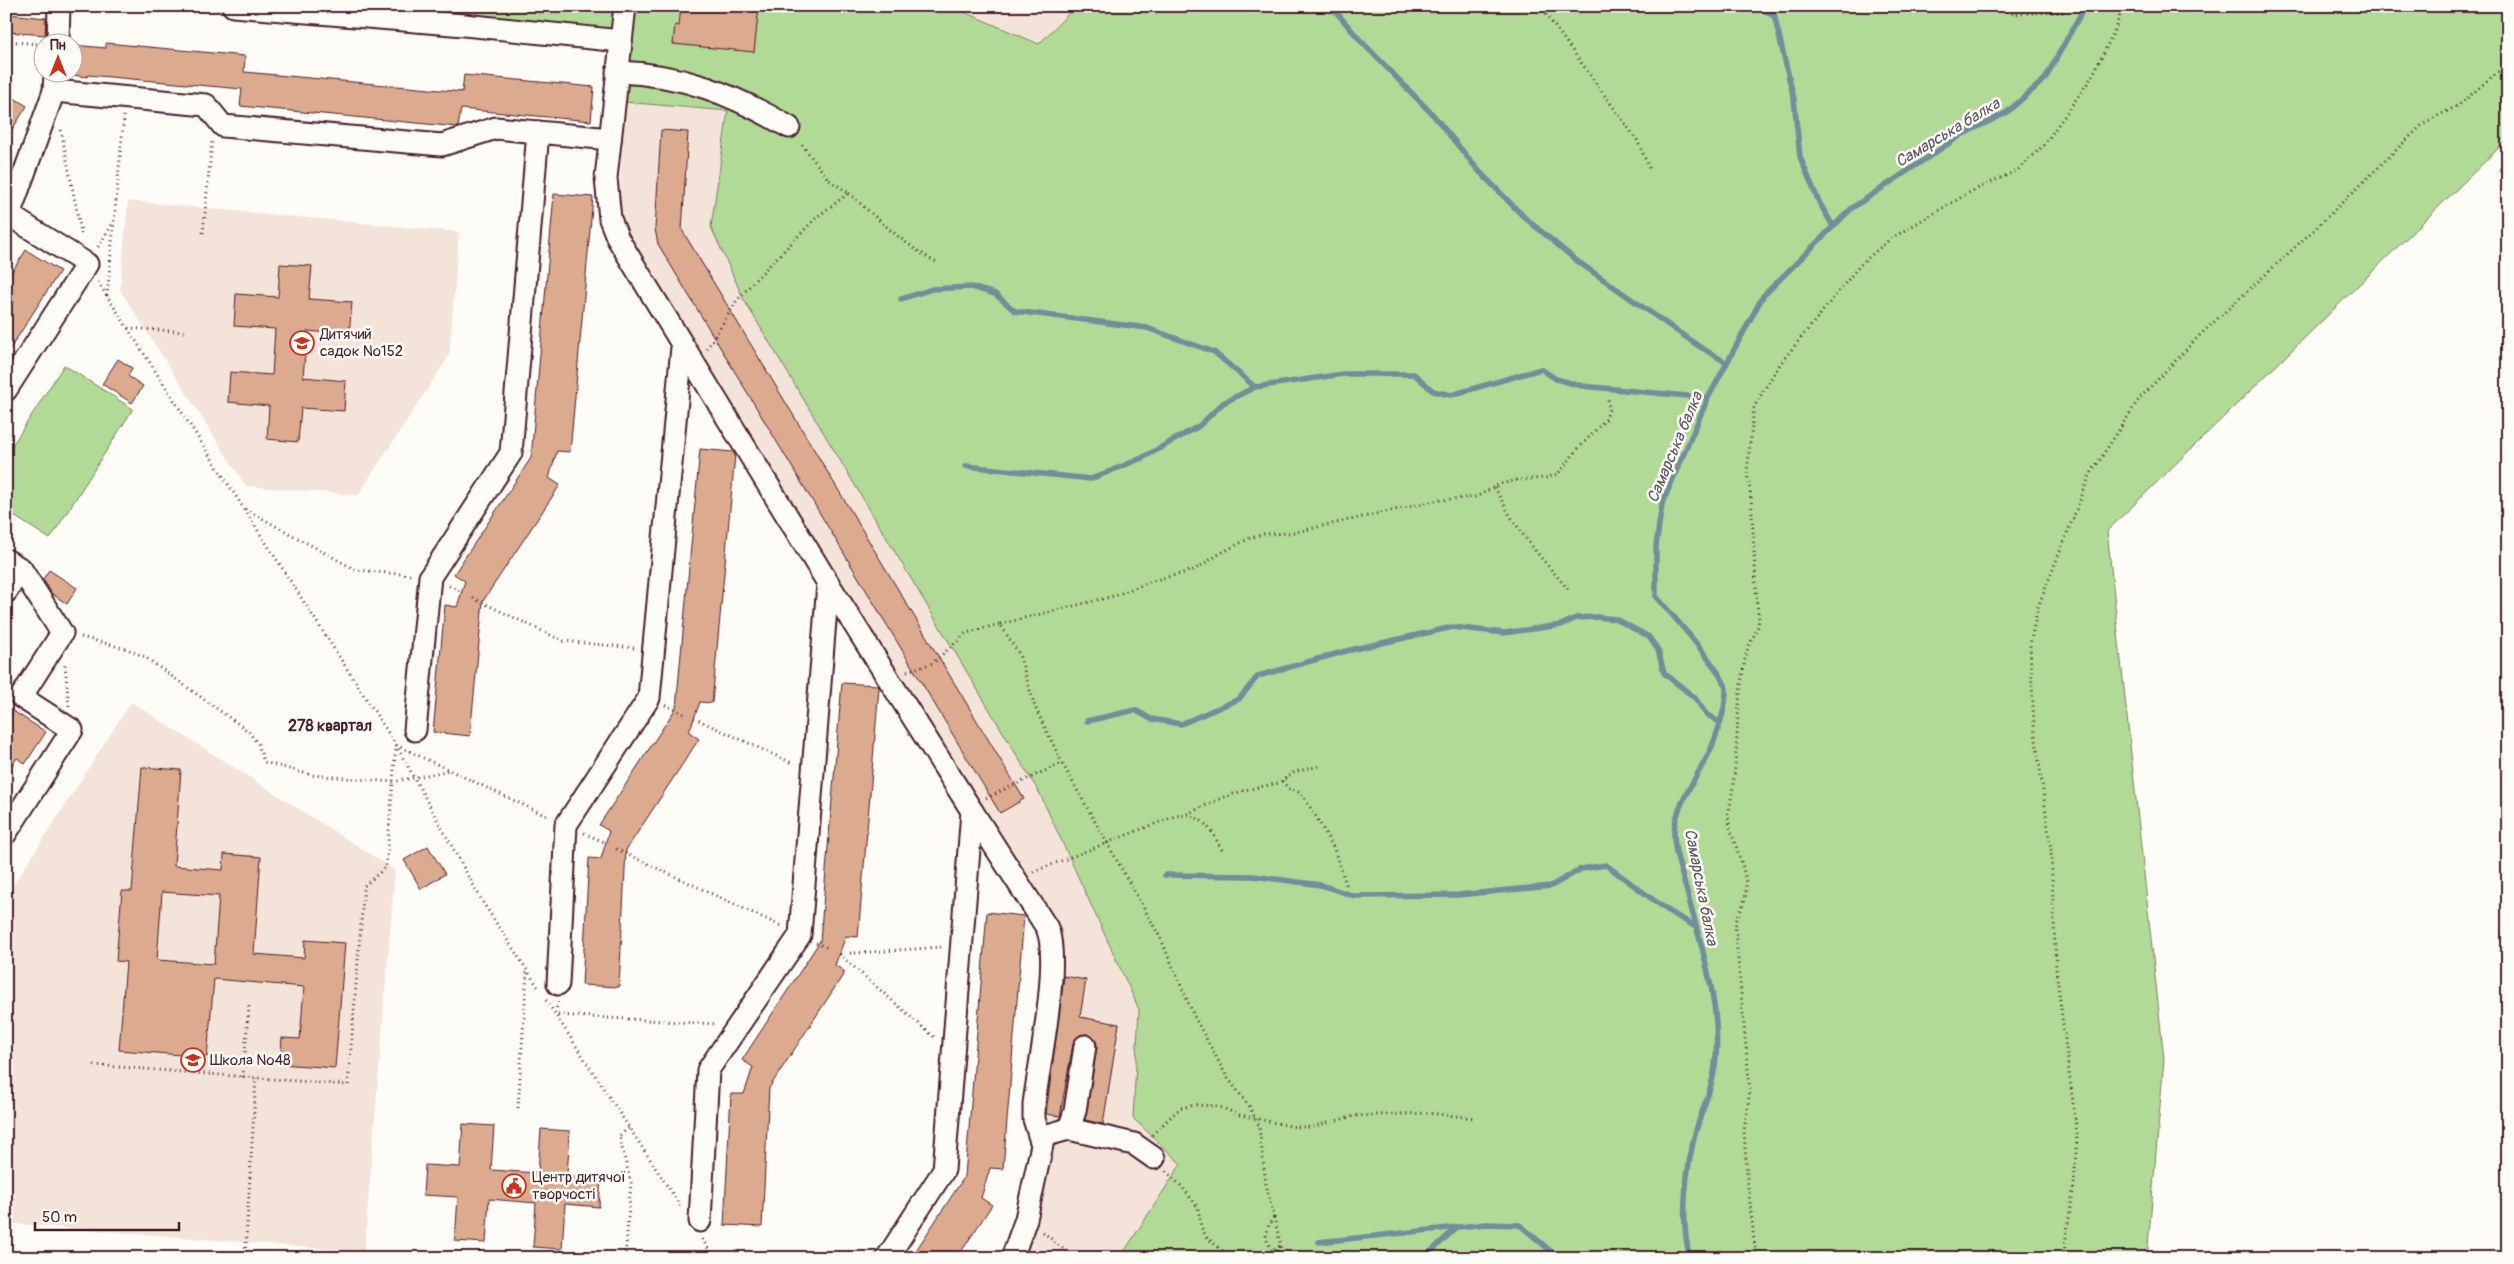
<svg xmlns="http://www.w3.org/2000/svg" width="2514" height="1264" font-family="Pangolin,sans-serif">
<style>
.built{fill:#f3e3d8}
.green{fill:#b1da97;stroke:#7e7c61}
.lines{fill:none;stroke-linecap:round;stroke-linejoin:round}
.stream{stroke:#708e9b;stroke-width:5.5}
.building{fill:#dcaa8e;stroke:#4a1f2b;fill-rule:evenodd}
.minor-casing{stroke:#4a1f2b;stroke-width:25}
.path{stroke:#4a1f2b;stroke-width:3;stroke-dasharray:1 4;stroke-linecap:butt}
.minor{stroke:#fdfcf7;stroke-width:21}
.labels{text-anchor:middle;stroke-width:5;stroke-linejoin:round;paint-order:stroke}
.poi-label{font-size:15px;fill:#4a1f2b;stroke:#fdfcf7;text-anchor:start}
.water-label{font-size:16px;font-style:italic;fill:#5d5663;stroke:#fdfcf7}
.neighbourhood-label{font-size:16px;font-weight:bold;fill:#4a1f2b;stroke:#fdfcf7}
</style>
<rect width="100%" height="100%" fill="#fdfcf7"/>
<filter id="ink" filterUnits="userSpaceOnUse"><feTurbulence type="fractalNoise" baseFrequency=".02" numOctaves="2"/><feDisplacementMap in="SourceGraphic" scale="10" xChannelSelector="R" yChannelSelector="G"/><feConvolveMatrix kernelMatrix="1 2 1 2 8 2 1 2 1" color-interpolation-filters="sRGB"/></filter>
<g filter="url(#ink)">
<!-- built -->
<g class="built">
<path d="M950,6H1076L1040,44Z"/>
<path d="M624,102L728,111L711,227L1040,794L1139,1009L1133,1118L1181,1164L1120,1258H1012L1043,1189L1059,946L618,222Z"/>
<path d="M128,201L459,232L449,356L358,495L246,486L120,290Z"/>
<path d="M131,702L395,870L364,1252L6,1223V897Z"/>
</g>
<!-- green -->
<g class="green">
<path d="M176,6H624L620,47Z"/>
<path d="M632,6H950L1039,44L1076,6H2508V139L2107,531L2164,1059L2147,1258H1120L1181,1164L1133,1118L1139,1009L1040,794L744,300L711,227L728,111L624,102Z"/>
<path d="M64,365L133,409L50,539L6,511V455Z"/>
</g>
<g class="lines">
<!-- stream -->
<g class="stream">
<path d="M1331,6L1360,40L1434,116L1478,170L1524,217L1577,261L1697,345L1727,363"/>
<path d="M1758,6L1775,17"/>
<path d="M1772,6L1794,99L1800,157L1819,202L1833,226"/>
<path d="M901,299L932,289L971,287L995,294L1015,311L1147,328L1214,352L1255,387L1343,374H1414L1433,391L1451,395L1541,369L1556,379L1582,386L1708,398"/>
<path d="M966,466L1091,479L1142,458L1199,426L1223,403L1255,387"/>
<path d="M1087,721L1135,710L1151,719L1181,724L1239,699L1258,676L1346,651L1453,627L1504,633L1561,625L1576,618L1596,617L1616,619L1649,637L1658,650L1664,673L1695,698L1706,714L1719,722"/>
<path d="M1165,875L1253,876L1321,885L1354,896L1458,895L1551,886L1581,869L1606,865L1670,912L1696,927"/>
<path d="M1319,1242L1486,1224L1520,1225L1559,1258"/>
<path d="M1424,1258L1457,1227"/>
<path d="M1690,1258C1680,1221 1685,1179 1693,1142C1698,1117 1712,1092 1715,1066C1723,1008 1701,947 1687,892C1682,873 1674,853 1674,833C1674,809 1696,778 1707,757C1715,742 1727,706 1726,689C1725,673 1669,612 1656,596V546L1662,504L1708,398L1763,296L1852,208L1963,134L2006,113L2045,79L2085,6"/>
</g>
</g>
<!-- building -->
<g class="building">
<path d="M681,6H759L754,52L673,44L675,25L679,26Z"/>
<path d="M9,14L46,18L45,35L7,32Z"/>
<path d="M106,43L245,56L244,72L462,92L464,75L594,87L591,121L461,109L458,127L240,106L242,89L88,75L87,77L72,75V45L106,48Z"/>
<path d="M6,93L27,106L6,139Z"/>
<path d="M661,130L688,132L682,230L1024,799L1000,813L658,244L655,229Z"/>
<path d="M554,194L593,197L570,452L557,451L549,478L560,485L483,601L470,736L433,732L445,605L457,607L465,581L454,574L531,458Z"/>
<path d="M26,250L60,271L6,355V281Z"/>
<path d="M280,264L312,266L309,299L352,302L349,335L307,331L303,377L346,381L344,411L301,408L298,442L267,439L269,406L228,402L230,372L272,375L275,329L234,326L236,294L278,297Z"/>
<path d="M118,359L132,368L128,376L143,386L132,403L102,384Z"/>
<path d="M700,449L733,452L735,455L712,703L700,702L689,732L699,739L626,850L619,987L582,985L589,858L601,859L609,831L599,825L676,708Z"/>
<path d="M49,570L77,588L67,604L52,594L43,579Z"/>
<path d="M842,683L878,685L879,688L858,937L846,936L835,965L845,972L769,1088L762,1227L724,1225L731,1094H744L753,1067L742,1060L820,941Z"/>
<path d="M13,711L46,732L25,764L17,758L6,774V722Z"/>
<path d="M142,767L181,770L174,866L223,870L224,854L261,857L254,954L304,958L305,940L345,943L335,1068L280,1064L282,1038L300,1039L304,987L214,979L207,1057L119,1050L126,962L116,961L122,891H132ZM162,892L219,896L214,964L157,960Z"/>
<path d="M428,846L445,874L421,889L404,860Z"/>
<path d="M987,912L1024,916L1003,1169L990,1168L981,1198L992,1205L957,1258H911L965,1176Z"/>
<path d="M1064,976L1086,980L1080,1017L1119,1024L1103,1124L1085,1120L1097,1047L1093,1037L1087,1034L1080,1035L1073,1044L1060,1116L1046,1114Z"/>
<path d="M463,1124L494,1126L491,1170L538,1173L541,1129L570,1131L567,1175L601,1177L599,1207L565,1204L562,1249L533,1247L536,1203L489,1199L486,1243L455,1241L458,1197L423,1195L425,1165L460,1167Z"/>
</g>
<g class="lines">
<!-- minor casing -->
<g class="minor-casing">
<g id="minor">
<path d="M233,6L464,25L621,41"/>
<path d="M625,6L606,178L610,219L618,239L828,583L972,811"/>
<path d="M58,42L59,6"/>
<path d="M617,72C683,74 732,94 789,127"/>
<path d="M54,91L206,105L223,126L442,145L496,128L610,139"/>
<path d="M6,216L9,215L54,91L55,72"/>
<path d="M6,390L87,264L9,215"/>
<path d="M6,560L21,569L62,633L21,697L72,730L6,833"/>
<path d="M6,592L21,569"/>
<path d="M415,730L430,577L511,453L538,132"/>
<path d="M558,984L566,825L649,698L682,347"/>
<path d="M1069,1129L1075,1111L1085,1046"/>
<path d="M1040,1137L1069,1129L1134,1144L1154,1158"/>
<path d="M700,1221L708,1070L800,935L828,583"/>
<path d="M887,1258L944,1170L972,811L1047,928C1061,960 1039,1065 1034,1104V1119L1042,1145L1026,1219L1012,1258"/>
</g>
</g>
<!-- path -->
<g class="path">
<path d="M1540,6L1637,140L1650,170"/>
<path d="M1999,6L2013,14L2062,12L2067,6"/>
<path d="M6,41L38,44"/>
<path d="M61,130L82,237"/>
<path d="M849,193C877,219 905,245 939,264"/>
<path d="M203,233L212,141"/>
<path d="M98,247L113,223"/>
<path d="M98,282L396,745L482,901L538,987"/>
<path d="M107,296L124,116"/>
<path d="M128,328L187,332"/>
<path d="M707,349L736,302L753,282L817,217L849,193L829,180L800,142"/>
<path d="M1495,487C1513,527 1540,557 1569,590"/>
<path d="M245,509L356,570L410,575"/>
<path d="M449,586L462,592"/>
<path d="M473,598L563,641L635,648"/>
<path d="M1000,624L1114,596L1152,581L1194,570L1221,553L1250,538L1264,534L1291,533L1439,500L1476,497L1500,484L1517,480L1546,478L1558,474L1577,450L1606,419L1609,409L1608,398"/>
<path d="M81,637L127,649L145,657L248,731L258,744L264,762L311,775L393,782L450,770"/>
<path d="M65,665L69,706"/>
<path d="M907,671L933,663L966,633L1000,624L1019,654L1035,707L1062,763"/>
<path d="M665,705L684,714"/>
<path d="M694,718L794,764"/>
<path d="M396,745L549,817"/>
<path d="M1282,781L1289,789L1301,793L1317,818L1334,849L1347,887"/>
<path d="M986,798L1062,763L1160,937L1195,1018L1227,1077L1249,1106L1259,1126L1266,1184L1281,1246L1273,1258"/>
<path d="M1187,814L1224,797L1245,790L1279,783L1294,772L1320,766"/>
<path d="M584,833L606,843"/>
<path d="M616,849L781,926"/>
<path d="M1033,872L1175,816C1201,811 1211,829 1222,850"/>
<path d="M816,943L828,948"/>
<path d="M839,954L934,1037"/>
<path d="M840,954L943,947"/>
<path d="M546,1000L681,1207"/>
<path d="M557,1002L556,1015L716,1024"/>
<path d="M94,1065L348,1085L364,886L386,867L396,745"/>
<path d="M243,1077L249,1005"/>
<path d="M518,1108L527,972"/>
<path d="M1152,1135L1180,1108L1194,1105L1217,1106L1240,1115L1295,1127H1311L1354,1116L1427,1113L1475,1118"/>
<path d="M1166,1171L1182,1187L1198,1207L1201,1227L1207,1238L1232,1258"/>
<path d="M1043,1232L1074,1258"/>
<path d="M702,1239L714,1258"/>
<path d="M1272,1250C1263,1236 1265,1231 1274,1217"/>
<path d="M245,1258L256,1078"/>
<path d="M625,1258L631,1183L619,1136L629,1128"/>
<path d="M1262,1258L1280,1246"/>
<path d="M1756,1258L1747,1177L1744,1131L1750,1091L1735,927C1737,914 1746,904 1746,890C1747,865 1730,840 1728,815C1740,763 1734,707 1746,655C1752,631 1763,633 1757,605L1751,495L1747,473L1754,407L1761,395L1780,364L1860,265L1890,239L1970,192L2018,170L2044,145L2091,78L2114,32L2123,6"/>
<path d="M2063,1258L2074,1184L2077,1135L2056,969L2051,850L2034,725L2030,645L2038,607L2090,475L2139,399L2201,334L2319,225L2424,123L2459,105L2508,63"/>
</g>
<!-- minor -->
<use href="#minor" class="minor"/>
</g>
</g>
<!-- icons -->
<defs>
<g id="school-ring" transform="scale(1.25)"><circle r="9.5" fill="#fdfcf7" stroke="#c8321e" stroke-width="1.5"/><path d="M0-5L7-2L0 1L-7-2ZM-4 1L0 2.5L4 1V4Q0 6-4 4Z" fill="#c8321e"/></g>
<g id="civic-ring" transform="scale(1.25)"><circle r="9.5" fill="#fdfcf7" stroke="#c8321e" stroke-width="1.5"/><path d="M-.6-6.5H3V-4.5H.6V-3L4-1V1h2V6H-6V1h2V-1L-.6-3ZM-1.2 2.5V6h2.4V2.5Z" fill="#c8321e"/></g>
</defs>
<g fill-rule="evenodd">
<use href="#school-ring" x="302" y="343"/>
<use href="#school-ring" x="193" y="1060"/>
<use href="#civic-ring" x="514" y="1186"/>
</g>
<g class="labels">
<!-- poi labels -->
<g class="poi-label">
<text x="320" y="339">Дитячий<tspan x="320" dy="17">садок №152</tspan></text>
<text x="210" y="1065">Школа №48</text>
<text x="532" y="1182">Центр дитячої<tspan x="532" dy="17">творчості</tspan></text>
</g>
<!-- water labels -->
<g class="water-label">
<text transform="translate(1947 132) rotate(-31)" y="6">Самарська балка</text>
<text transform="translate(1674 447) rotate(-67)" y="6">Самарська балка</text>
<text transform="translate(1702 887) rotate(79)" y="6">Самарська балка</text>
</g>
<!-- neighbourhood labels -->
<g class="neighbourhood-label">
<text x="330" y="731">278 квартал</text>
</g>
</g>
<!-- margin -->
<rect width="2514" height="1264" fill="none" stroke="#fdfcf7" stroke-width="25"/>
<rect x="12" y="12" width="2489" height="1239" fill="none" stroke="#4a1f2b" stroke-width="2" filter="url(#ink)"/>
<!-- north arrow -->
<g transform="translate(58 58)"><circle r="24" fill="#fdfcf7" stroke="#b5a4a5"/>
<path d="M0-4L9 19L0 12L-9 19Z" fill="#c8321e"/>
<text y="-8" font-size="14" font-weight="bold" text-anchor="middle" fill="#4a1f2b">Пн</text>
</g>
<!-- scale -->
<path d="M35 1222v8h144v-8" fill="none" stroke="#4a1f2b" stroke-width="2.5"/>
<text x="42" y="1222" font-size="15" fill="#4a1f2b" stroke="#fdfcf7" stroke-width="4" paint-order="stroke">50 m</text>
</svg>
